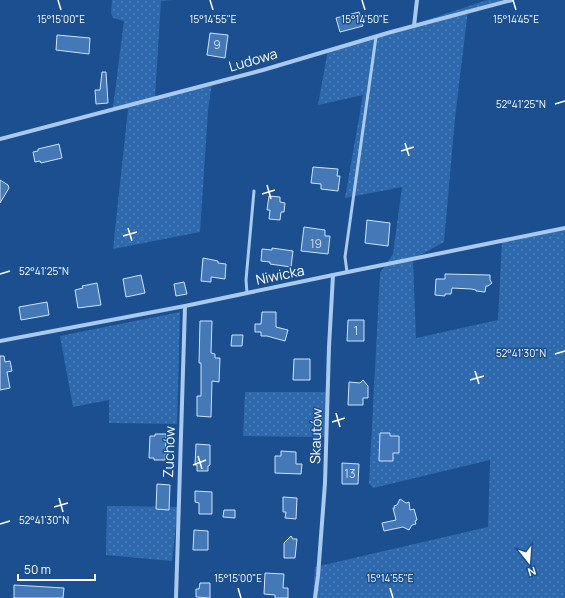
<svg xmlns="http://www.w3.org/2000/svg" width="565" height="598" font-family="Manrope,sans-serif">
<style>
.grass{fill:url(#grass-dots)}
.building{fill:#4478b7;stroke:#cfe3fa}
.lines{fill:none;stroke-linecap:round;stroke-linejoin:round}
.service{stroke:#a9c9ee;stroke-width:3}
.minor{stroke:#a9c9ee;stroke-width:4}
.ticks{fill:none;stroke:#fff;stroke-width:1.5}
.labels{text-anchor:middle;stroke-width:3;stroke-linejoin:round;paint-order:stroke}
.number-label{font-size:12px;fill:#d0dded}
.street-label{font-size:14px;fill:#fff;stroke:#1b4f8f}
.ticks-label{font-size:10px;text-anchor:middle;fill:#fff;stroke:#1b4f8f;stroke-width:3;stroke-linejoin:round;paint-order:stroke}
</style>
<defs>
<pattern id="grass-dots" width="8" height="8" patternUnits="userSpaceOnUse"><rect width="8" height="8" fill="#2e69ad"/><path d="M2 2h.1M6 6h.1" fill="none" stroke="#4d80b9" stroke-width="1.8" stroke-linecap="round"/></pattern>
</defs>
<rect width="100%" height="100%" fill="#1b4f8f"/>
<!-- grass -->
<g class="grass">
<path d="M112,0H174L161,1L155,97L212,82L208,111L200,232L113,249L128,109L113,107L124,21L113,18L111,13Z"/>
<path d="M487,0H504L468,10L455,118L444,242L413,259L416,338L498,320L502,240L565,227V598H313L315,567L488,527L490,460L373,488L369,483L380,273L393,254L402,187L345,198L363,95L318,105L328,50L414,26L421,22Z"/>
<path d="M180,312L177,424L109,423V400L73,407L60,336Z"/>
<path d="M245,392H326L327,437L243,436Z"/>
<path d="M107,506L178,507L172,561L106,555Z"/>
</g>
<!-- building -->
<g class="building">
<path d="M359,12L363,26L340,32L336,18Z"/>
<path d="M210,33L228,35L225,58L207,55Z"/>
<path d="M57,35L90,38L89,54L56,50Z"/>
<path d="M102,72H106L108,103L96,104L95,90H100Z"/>
<path d="M59,144L62,158L41,163L40,161L35,162L33,152L38,151V149Z"/>
<path d="M313,167L338,169L337,176H340L338,191L321,189V184L311,183Z"/>
<path d="M0,180L8,185L9,188L0,203Z"/>
<path d="M269,196L280,197V202L285,203L284,212H281L280,220L269,219L270,210H267Z"/>
<path d="M367,220L390,223L388,246L365,243Z"/>
<path d="M304,227L325,230V236H330L328,254L301,251Z"/>
<path d="M272,248L293,251L291,267L270,264V262L261,261L262,249L272,250Z"/>
<path d="M203,258L218,261V263L226,264L225,279L211,277V282L201,281Z"/>
<path d="M445,274L490,275V280L492,283L488,286H486L485,292L476,291V290L471,289L452,288L451,294H445V296L435,295L436,279H445Z"/>
<path d="M141,275L145,293L126,297L123,279Z"/>
<path d="M184,282L187,294L176,296L174,284Z"/>
<path d="M97,283L101,305L78,308L75,290L83,288L82,286Z"/>
<path d="M47,302L49,315L21,320L19,307Z"/>
<path d="M262,312H276V327L288,330L285,341L267,336H261V332H255V324H261Z"/>
<path d="M348,320H364V341H347Z"/>
<path d="M200,321H212L211,353L215,354V358H220L219,382L212,381L211,417L197,416V396H201V363H199Z"/>
<path d="M232,335H243L242,346H231Z"/>
<path d="M0,356H4L5,362L10,361L12,371L7,372L10,388L0,390Z"/>
<path d="M294,359H310V380H293Z"/>
<path d="M363,380L368,386V398H363V405H348L349,382L360,383Z"/>
<path d="M380,433H390V436H399V453H393V461H379Z"/>
<path d="M155,434H166L165,460H154V458H149L150,436H155Z"/>
<path d="M196,444L210,445V465L208,466V471H197V465H195Z"/>
<path d="M281,451L296,452V464H302L301,474L275,473V456H281Z"/>
<path d="M342,463L359,464L358,484H342Z"/>
<path d="M157,484L170,485L169,510L156,509Z"/>
<path d="M195,491L212,492V514H199V503L195,502Z"/>
<path d="M283,497L297,498L296,519L285,518L286,512H283Z"/>
<path d="M400,499L406,503L409,502L410,510L414,509L417,520L415,521L416,524L412,525L409,530L403,527L384,531L382,523L396,520L393,508H395L394,506L397,505Z"/>
<path d="M224,510H235V518L223,517Z"/>
<path d="M194,530L208,531V550H193Z"/>
<path d="M291,536L293,539H297L295,558H284V543Z"/>
<path d="M265,573L284,574L283,588H288V598H275V595L264,594Z"/>
<path d="M200,583H210V598L196,597V589H199Z"/>
<path d="M14,585L64,588L63,598H14Z"/>
</g>
<g class="lines">
<!-- service -->
<g class="service">
<path d="M347,272L345,257L376,37"/>
<path d="M247,293L246,280L254,191"/>
</g>
<!-- minor -->
<g class="minor">
<path d="M414,26L417,0"/>
<path d="M0,139L263,70L391,32L512,0"/>
<path d="M0,341L185,306L333,275L565,228"/>
<path d="M176,598L185,306"/>
<path d="M315,598L318,576L325,483L329,347L333,275"/>
</g>
</g>
<!-- ticks -->
<path class="ticks" d="M58,0L61,10M210,0L213,10M362,0L365,10M513,0L516,10M555,104L565,101M405,143L409,156M401,151L414,147M267,185L271,199M262,194L275,190M128,228L132,241M123,236L137,232M0,274L10,271M555,354L565,351M475,371L479,384M470,380L484,376M336,413L340,427M332,422L345,418M198,456L202,469M193,465L206,460M59,498L63,512M54,507L68,503M0,524L10,521M238,588L241,598M390,588L393,598"/>
<g class="labels">
<!-- number labels -->
<g class="number-label">
<text x="217" y="49">9</text>
<text x="316" y="248">19</text>
<text x="356" y="335">1</text>
<text x="350" y="478">13</text>
</g>
<!-- street labels -->
<g class="street-label">
<text transform="translate(253 60) rotate(-16)" y="5">Ludowa</text>
<text transform="translate(280 275) rotate(-12)" y="5">Niwicka</text>
<text transform="translate(316 436) rotate(-88)" y="5">Skautów</text>
<text transform="translate(169 452) rotate(-88)" y="5">Zuchów</text>
</g>
</g>
<g class="ticks-label">
<text x="61" y="23">15°15'00"E</text>
<text x="213" y="23">15°14'55"E</text>
<text x="365" y="23">15°14'50"E</text>
<text x="516" y="23">15°14'45"E</text>
<text x="521" y="108">52°41'25"N</text>
<text x="44" y="275">52°41'25"N</text>
<text x="521" y="357">52°41'30"N</text>
<text x="44" y="524">52°41'30"N</text>
<text x="238" y="582">15°15'00"E</text>
<text x="390" y="582">15°14'55"E</text>
</g>
<!-- north arrow -->
<g transform="translate(529 562) rotate(163)" stroke="#1b4f8f" stroke-width="3" paint-order="stroke">
<path d="M0-3L7 15L0 10L-7 15Z" fill="#ffffff"/>
<text y="-6" font-size="11" font-weight="bold" text-anchor="middle" fill="#ffffff">N</text>
</g>
<!-- scale -->
<path d="M18 574v6h77v-6" fill="none" stroke="#ffffff" stroke-width="2"/>
<text x="24" y="574" font-size="12" fill="#ffffff" stroke="#1b4f8f" stroke-width="3" paint-order="stroke">50 m</text>
</svg>
